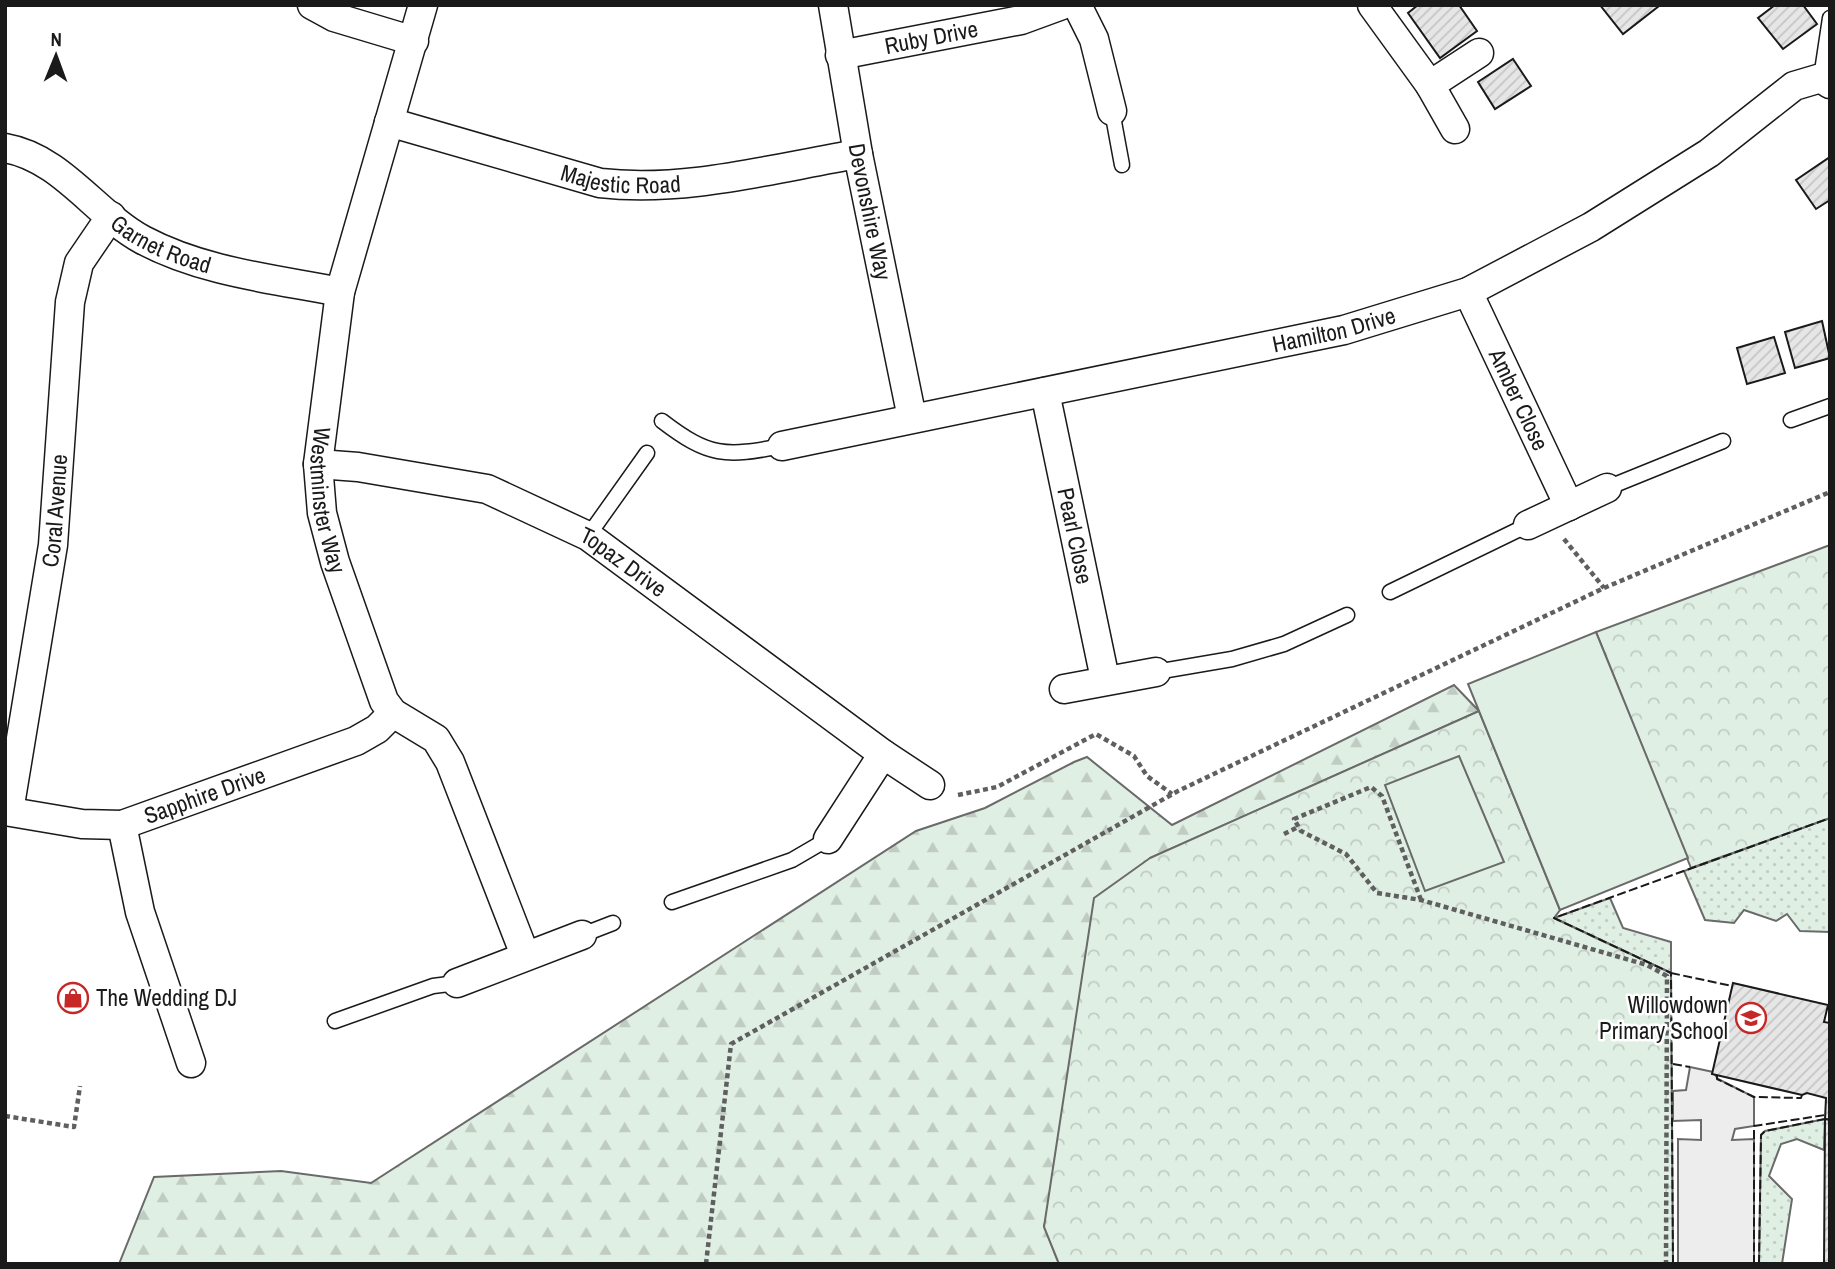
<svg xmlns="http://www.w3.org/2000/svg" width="1835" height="1269" font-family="'Archivo Narrow',sans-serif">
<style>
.grass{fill:url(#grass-dots);stroke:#6a6a6a;stroke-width:2}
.forest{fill:url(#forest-firs);stroke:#6a6a6a;stroke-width:2}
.park{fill:url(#park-crowns);stroke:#6a6a6a;stroke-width:2}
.pitch{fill:#e0efe3;stroke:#6a6a6a;stroke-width:2}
.parking{fill:#ededed;stroke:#6a6a6a;stroke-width:2}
.building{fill:url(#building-hatch);stroke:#1a1a1a;stroke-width:2}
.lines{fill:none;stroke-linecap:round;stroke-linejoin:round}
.service-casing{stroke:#1a1a1a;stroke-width:17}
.minor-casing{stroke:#1a1a1a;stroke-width:31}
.path{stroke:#5f5f5f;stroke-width:4.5;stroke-dasharray:5 3.5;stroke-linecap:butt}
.service{stroke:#fff;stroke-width:14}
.minor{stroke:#fff;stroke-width:28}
.fence{stroke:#1a1a1a;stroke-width:2;stroke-dasharray:9 3.5;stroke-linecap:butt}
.labels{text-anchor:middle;stroke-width:5;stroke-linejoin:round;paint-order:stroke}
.street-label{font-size:23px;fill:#1a1a1a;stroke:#fff}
.poi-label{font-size:23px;fill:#1a1a1a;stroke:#fff;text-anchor:start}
</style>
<defs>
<pattern id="grass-dots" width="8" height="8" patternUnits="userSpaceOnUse" patternTransform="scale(1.75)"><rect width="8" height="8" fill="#e0efe3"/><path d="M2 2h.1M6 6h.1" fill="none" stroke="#c0ccc2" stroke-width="1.8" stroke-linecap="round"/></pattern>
<pattern id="forest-firs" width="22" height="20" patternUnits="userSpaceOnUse" patternTransform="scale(1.75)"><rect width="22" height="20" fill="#e0efe3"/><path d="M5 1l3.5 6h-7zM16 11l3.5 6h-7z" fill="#c0ccc2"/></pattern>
<pattern id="park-crowns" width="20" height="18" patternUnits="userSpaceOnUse" patternTransform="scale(1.75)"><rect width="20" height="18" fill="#e0efe3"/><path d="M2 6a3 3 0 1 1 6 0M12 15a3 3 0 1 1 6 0" fill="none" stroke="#c0ccc2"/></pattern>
<pattern id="building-hatch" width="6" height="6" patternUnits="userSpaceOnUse" patternTransform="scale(1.75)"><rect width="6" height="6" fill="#e6e6e6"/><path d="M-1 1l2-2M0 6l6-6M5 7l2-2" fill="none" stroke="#c5c5c5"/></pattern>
</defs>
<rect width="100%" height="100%" fill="#fff"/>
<!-- grass -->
<g class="grass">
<path d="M1830,818V932L1800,931L1787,914L1776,921L1744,910L1734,923L1705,920L1684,871Z"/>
<path d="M1610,898L1623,928L1671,942V973L1554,918Z"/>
<path d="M1825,1119L1824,1150L1797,1139L1781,1144L1769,1176L1792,1199L1782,1264H1759L1761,1135L1765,1131Z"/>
</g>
<!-- forest -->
<path class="forest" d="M1454,685L1479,711L1150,858L1044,1226L1059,1264H119L154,1177L281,1171L371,1183L916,831L985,808L1074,762L1087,757L1172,825Z"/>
<!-- park -->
<g class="park">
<path d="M1830,545V818L1691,868L1596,632Z"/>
<path d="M1479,711L1560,910L1554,918L1671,973L1673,1264H1059L1044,1227L1094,898L1150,858Z"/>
</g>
<!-- pitch -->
<g class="pitch">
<path d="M1596,632L1688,858L1560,910L1468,684Z"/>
<path d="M1459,756L1504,862L1425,891L1385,785Z"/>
</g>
<!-- parking -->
<path class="parking" d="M1690,1067L1713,1072L1718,1079L1754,1097V1126L1735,1129L1732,1140L1754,1139V1264H1678V1139L1701,1140V1120L1673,1121V1091L1686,1090Z"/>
<!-- building -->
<g class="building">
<path d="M1418,5H1459L1477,31L1440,58L1408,13Z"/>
<path d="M1600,5H1659V6L1623,34Z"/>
<path d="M1775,5H1803L1817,24L1783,49L1758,18Z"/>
<path d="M1513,59L1531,86L1495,109L1478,82Z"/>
<path d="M1830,157V200L1816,209L1796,180Z"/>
<path d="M1822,321L1830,358L1795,368L1785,332Z"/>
<path d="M1774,337L1785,373L1747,384L1737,348Z"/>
<path d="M1733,983L1828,1005L1824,1022L1830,1023V1120L1825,1119L1826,1098L1807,1093L1802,1095L1712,1074Z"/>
<path d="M1825,1119L1830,1120V1264H1824Z"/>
</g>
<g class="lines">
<!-- service casing -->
<g class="service-casing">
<g id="service">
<path d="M1821,78L1830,18"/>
<path d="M1112,111L1122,165"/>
<path d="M1791,420L1830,406"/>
<path d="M662,421C709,457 725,457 782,446"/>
<path d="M1607,488L1723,441"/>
<path d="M588,536L647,453"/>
<path d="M1390,592L1528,525"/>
<path d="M1156,672L1232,659L1284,644L1347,615"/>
<path d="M672,902L792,860L828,839"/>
<path d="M582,935L613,923"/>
<path d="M335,1021L433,986L457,983"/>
</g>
</g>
<!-- minor casing -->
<g class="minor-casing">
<g id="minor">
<path d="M312,5L334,17L414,41"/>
<path id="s1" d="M423,5L340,292L318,464L322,513L335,562L384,701L393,713L436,739L450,762L525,955"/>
<path id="s2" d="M833,5L858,154L912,418"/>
<path d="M1077,5L1094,39L1112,111"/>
<path d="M1372,5L1430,85L1455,129"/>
<path id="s3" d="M840,55L1021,20L1062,5"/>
<path d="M1430,85L1479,53"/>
<path id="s4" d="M389,122L600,183C685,193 774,168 858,154"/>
<path id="s5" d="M5,148C62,158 95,214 143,240C203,272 274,279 340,292"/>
<path id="s6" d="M1468,292L1569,506"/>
<path id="s7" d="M1045,392L1105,679"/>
<path id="s8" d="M782,446L1344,330L1468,292L1591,227L1709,153L1794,86L1821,78L1830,84"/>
<path id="s9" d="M318,464L358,467L487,489L588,536L883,754L930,785"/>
<path d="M1528,525L1607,488"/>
<path d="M1064,689L1156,672"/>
<path id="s10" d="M5,811L82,824L122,825L356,741L377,729L393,713"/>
<path id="s11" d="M9,811L53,545L70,302L79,263L111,216"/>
<path d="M122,825L140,912L191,1063"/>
<path d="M828,839L883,754"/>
<path d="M457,983L582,935"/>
</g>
</g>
<!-- path -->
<g class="path">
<path d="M1564,539L1604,588"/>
<path d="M958,795L997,787L1096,734L1134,756L1147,776L1172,794"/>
<path d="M1284,834L1298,827"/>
<path d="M1421,900L1382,796L1371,787L1294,819L1301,831L1346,854L1377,893L1421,900L1647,965L1667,976L1666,1264"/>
<path d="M5,1116L74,1127L80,1086"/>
<path d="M706,1264L731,1044L1178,791L1604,588L1830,492"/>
</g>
<!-- service -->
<use href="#service" class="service"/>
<!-- minor -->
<use href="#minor" class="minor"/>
<!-- fence -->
<g class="fence">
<path d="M1671,973L1732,986"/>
<path d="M1673,1064L1690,1067"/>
<path d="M1717,1075V1079L1754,1097L1801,1098L1802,1095"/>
<path d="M1673,1264L1671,973L1554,918L1830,818"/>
<path d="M1754,1264V1126L1825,1115"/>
<path d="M1759,1264L1761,1135L1765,1131L1825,1119"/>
</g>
</g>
<!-- icons -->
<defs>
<g id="shop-ring" transform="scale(1.575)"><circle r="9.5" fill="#fff" stroke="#c62828" stroke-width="1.5"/><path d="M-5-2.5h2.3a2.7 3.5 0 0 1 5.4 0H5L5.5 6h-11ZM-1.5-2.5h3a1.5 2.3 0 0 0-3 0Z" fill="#c62828"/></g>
<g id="school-ring" transform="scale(1.575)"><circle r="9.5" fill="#fff" stroke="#c62828" stroke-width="1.5"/><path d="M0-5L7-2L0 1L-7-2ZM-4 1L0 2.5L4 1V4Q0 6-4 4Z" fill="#c62828"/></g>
</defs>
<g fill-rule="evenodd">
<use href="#shop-ring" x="73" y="998"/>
<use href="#school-ring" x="1751" y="1018"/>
</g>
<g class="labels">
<!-- street labels -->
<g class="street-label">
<text dy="8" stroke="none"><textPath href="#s3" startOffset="93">Ruby Drive</textPath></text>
<text dy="8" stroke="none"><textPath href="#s4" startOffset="240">Majestic Road</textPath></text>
<text dy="8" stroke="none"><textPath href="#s2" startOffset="210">Devonshire Way</textPath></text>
<text dy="8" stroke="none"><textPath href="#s5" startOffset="186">Garnet Road</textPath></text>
<text dy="8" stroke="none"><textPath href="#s8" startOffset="564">Hamilton Drive</textPath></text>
<text dy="8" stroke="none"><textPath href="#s6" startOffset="119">Amber Close</textPath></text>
<text dy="8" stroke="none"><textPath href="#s1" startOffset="509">Westminster Way</textPath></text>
<text dy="8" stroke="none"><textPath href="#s11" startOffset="304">Coral Avenue</textPath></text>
<text dy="8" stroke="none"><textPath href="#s7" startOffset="147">Pearl Close</textPath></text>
<text dy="8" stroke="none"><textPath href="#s9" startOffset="326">Topaz Drive</textPath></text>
<text dy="8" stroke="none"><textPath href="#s10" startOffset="206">Sapphire Drive</textPath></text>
</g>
<!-- poi labels -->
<g class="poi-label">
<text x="96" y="1006">The Wedding DJ</text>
<text x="1728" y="1013" text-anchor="end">Willowdown<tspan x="1728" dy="26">Primary School</tspan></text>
</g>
</g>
<!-- border -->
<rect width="1835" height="1269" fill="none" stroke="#1a1a1a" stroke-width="14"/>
<!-- north arrow -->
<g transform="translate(56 56) rotate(1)" stroke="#ffffff" stroke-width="5" paint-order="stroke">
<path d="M0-5L12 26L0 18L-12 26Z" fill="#1a1a1a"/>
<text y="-10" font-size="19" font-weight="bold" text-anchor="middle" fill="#1a1a1a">N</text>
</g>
</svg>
